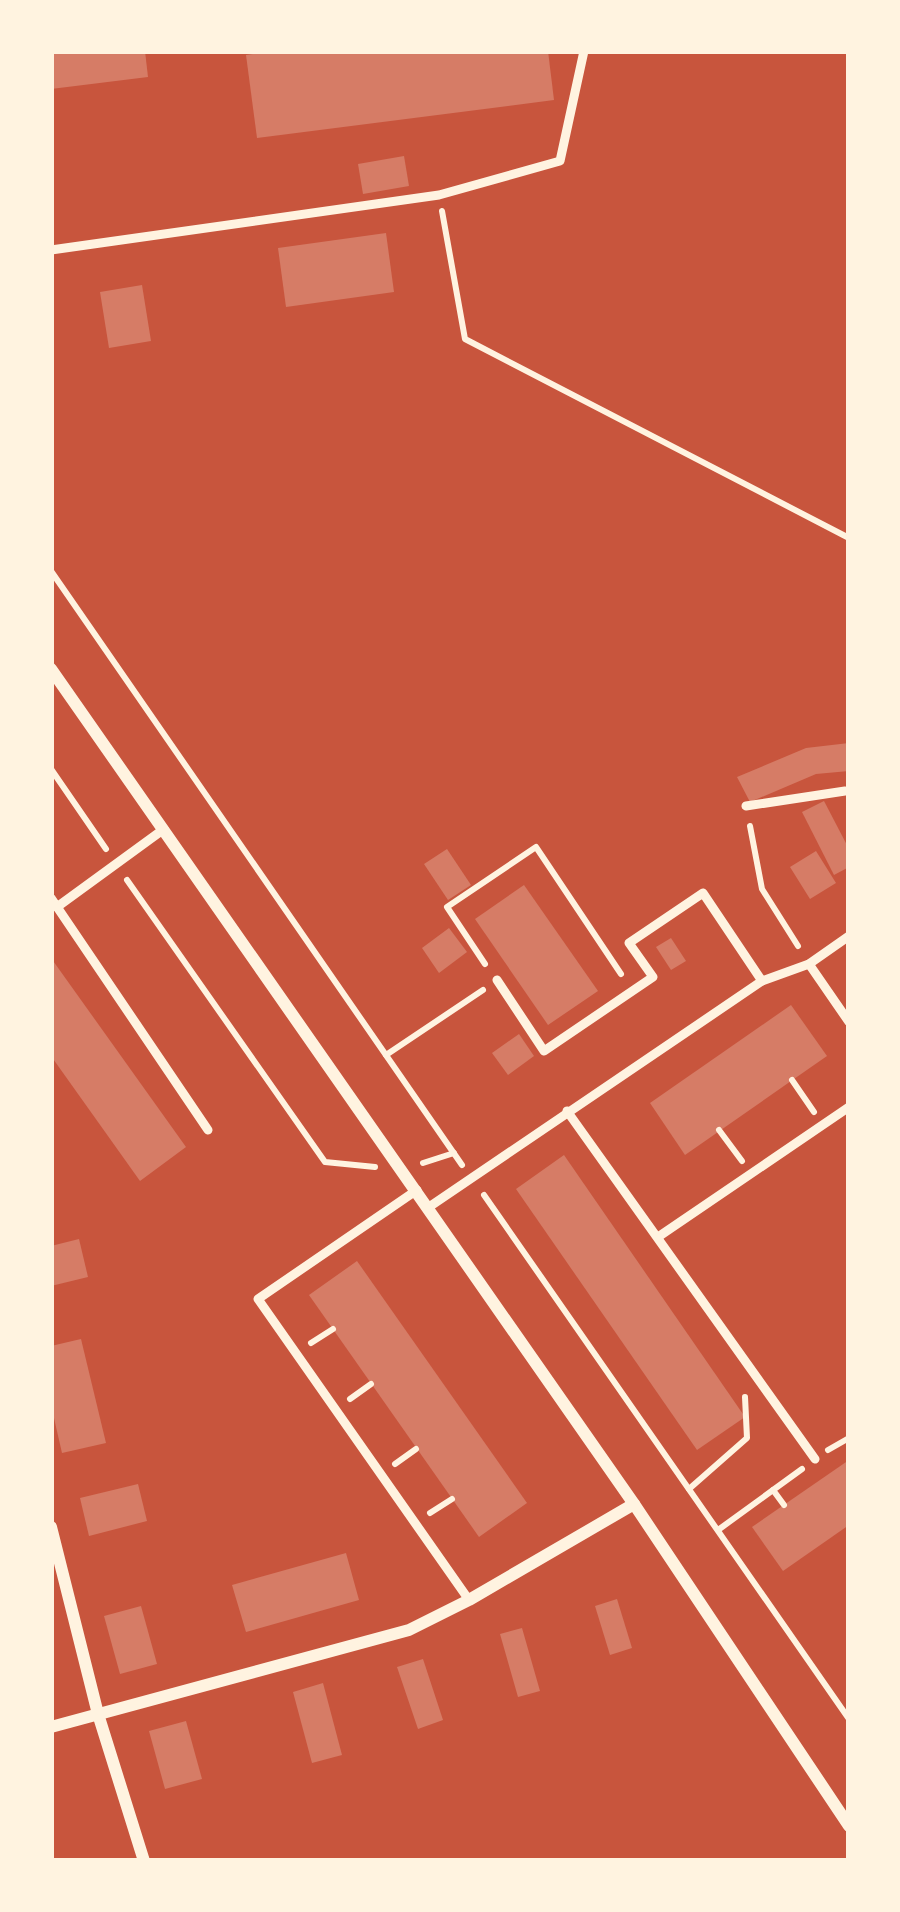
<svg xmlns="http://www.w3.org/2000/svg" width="900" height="1912" font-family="'DM Sans',sans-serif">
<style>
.building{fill:#d67c66}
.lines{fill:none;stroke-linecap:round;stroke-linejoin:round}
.path{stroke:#fff3e0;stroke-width:6}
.service{stroke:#fff3e0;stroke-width:9}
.minor{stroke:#fff3e0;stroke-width:12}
</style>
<rect width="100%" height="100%" fill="#c8553d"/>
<!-- building -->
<g class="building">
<path d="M51,51H145L148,77L51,89Z"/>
<path d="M275,51H548L554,100L257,138L246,55Z"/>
<path d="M404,156L409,186L363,194L358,164Z"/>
<path d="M386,233L394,292L286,307L278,248Z"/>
<path d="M142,285L151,341L109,348L100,292Z"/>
<path d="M849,743V771L816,774L750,802L737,777L806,748Z"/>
<path d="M824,801L849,849V867L834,875L802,812Z"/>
<path d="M447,849L471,885L448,900L424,864Z"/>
<path d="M816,851L836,883L810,899L790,867Z"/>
<path d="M524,885L598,991L548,1025L475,919Z"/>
<path d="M449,928L467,952L439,973L422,948Z"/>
<path d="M671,938L686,961L671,970L656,947Z"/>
<path d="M51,958L186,1147L140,1181L51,1056Z"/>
<path d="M791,1005L827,1056L685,1155L650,1103Z"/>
<path d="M519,1034L534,1056L508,1075L492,1053Z"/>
<path d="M564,1155L745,1417L697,1450L516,1189Z"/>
<path d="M79,1239L88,1277L51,1286V1246Z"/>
<path d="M357,1261L527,1503L479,1537L309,1295Z"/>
<path d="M81,1339L106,1443L62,1453L51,1405V1346Z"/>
<path d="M849,1460V1525L783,1571L752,1527Z"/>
<path d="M138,1484L147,1521L89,1536L80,1498Z"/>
<path d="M346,1553L359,1600L246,1632L232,1585Z"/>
<path d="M617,1599L632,1648L610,1655L595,1606Z"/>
<path d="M141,1606L157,1664L120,1674L104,1616Z"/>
<path d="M522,1628L540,1691L518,1697L500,1634Z"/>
<path d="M423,1659L443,1720L418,1729L397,1667Z"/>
<path d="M323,1683L342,1755L312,1763L293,1692Z"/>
<path d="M186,1721L202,1779L165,1789L149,1731Z"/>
</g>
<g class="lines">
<!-- path -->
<g class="path">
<path d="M442,211L465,339L849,538"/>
<path d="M51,571L462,1165"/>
<path d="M51,769L106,849"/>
<path d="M750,826L762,889L798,946"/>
<path d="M127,880L325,1162L375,1167"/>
<path d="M485,964L447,907L536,847L621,974"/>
<path d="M386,1055L483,990"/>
<path d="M792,1080L814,1112"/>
<path d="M719,1130L742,1161"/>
<path d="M423,1163L454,1153"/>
<path d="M484,1195L849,1719"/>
<path d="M311,1343L333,1329"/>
<path d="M350,1399L371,1384"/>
<path d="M828,1450L849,1438"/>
<path d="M395,1464L416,1449"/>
<path d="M689,1489L747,1438L745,1397"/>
<path d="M773,1490L784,1505"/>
<path d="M430,1513L452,1499"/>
<path d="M718,1530L802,1469"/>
</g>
<!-- service -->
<g class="service">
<path d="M51,250L439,195L560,161L584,51"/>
<path d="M746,806L845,791"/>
<path d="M51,898L208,1130"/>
<path d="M57,907L164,829"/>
<path d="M809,964L849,1022"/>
<path d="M497,980L544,1051L653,977L629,943L703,893L762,981"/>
<path d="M567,1111L815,1459"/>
<path d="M417,1190L258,1299L469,1600"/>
<path d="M429,1207L762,981L809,964L849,936"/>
<path d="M658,1237L849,1107"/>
</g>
<!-- minor -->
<g class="minor">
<path d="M51,669L634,1504L849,1826"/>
<path d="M51,1527L98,1714L144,1861"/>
<path d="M51,1727L409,1630L469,1600L634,1504"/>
</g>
</g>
<!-- border -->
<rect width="900" height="1912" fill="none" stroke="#fff3e0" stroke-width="108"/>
</svg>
